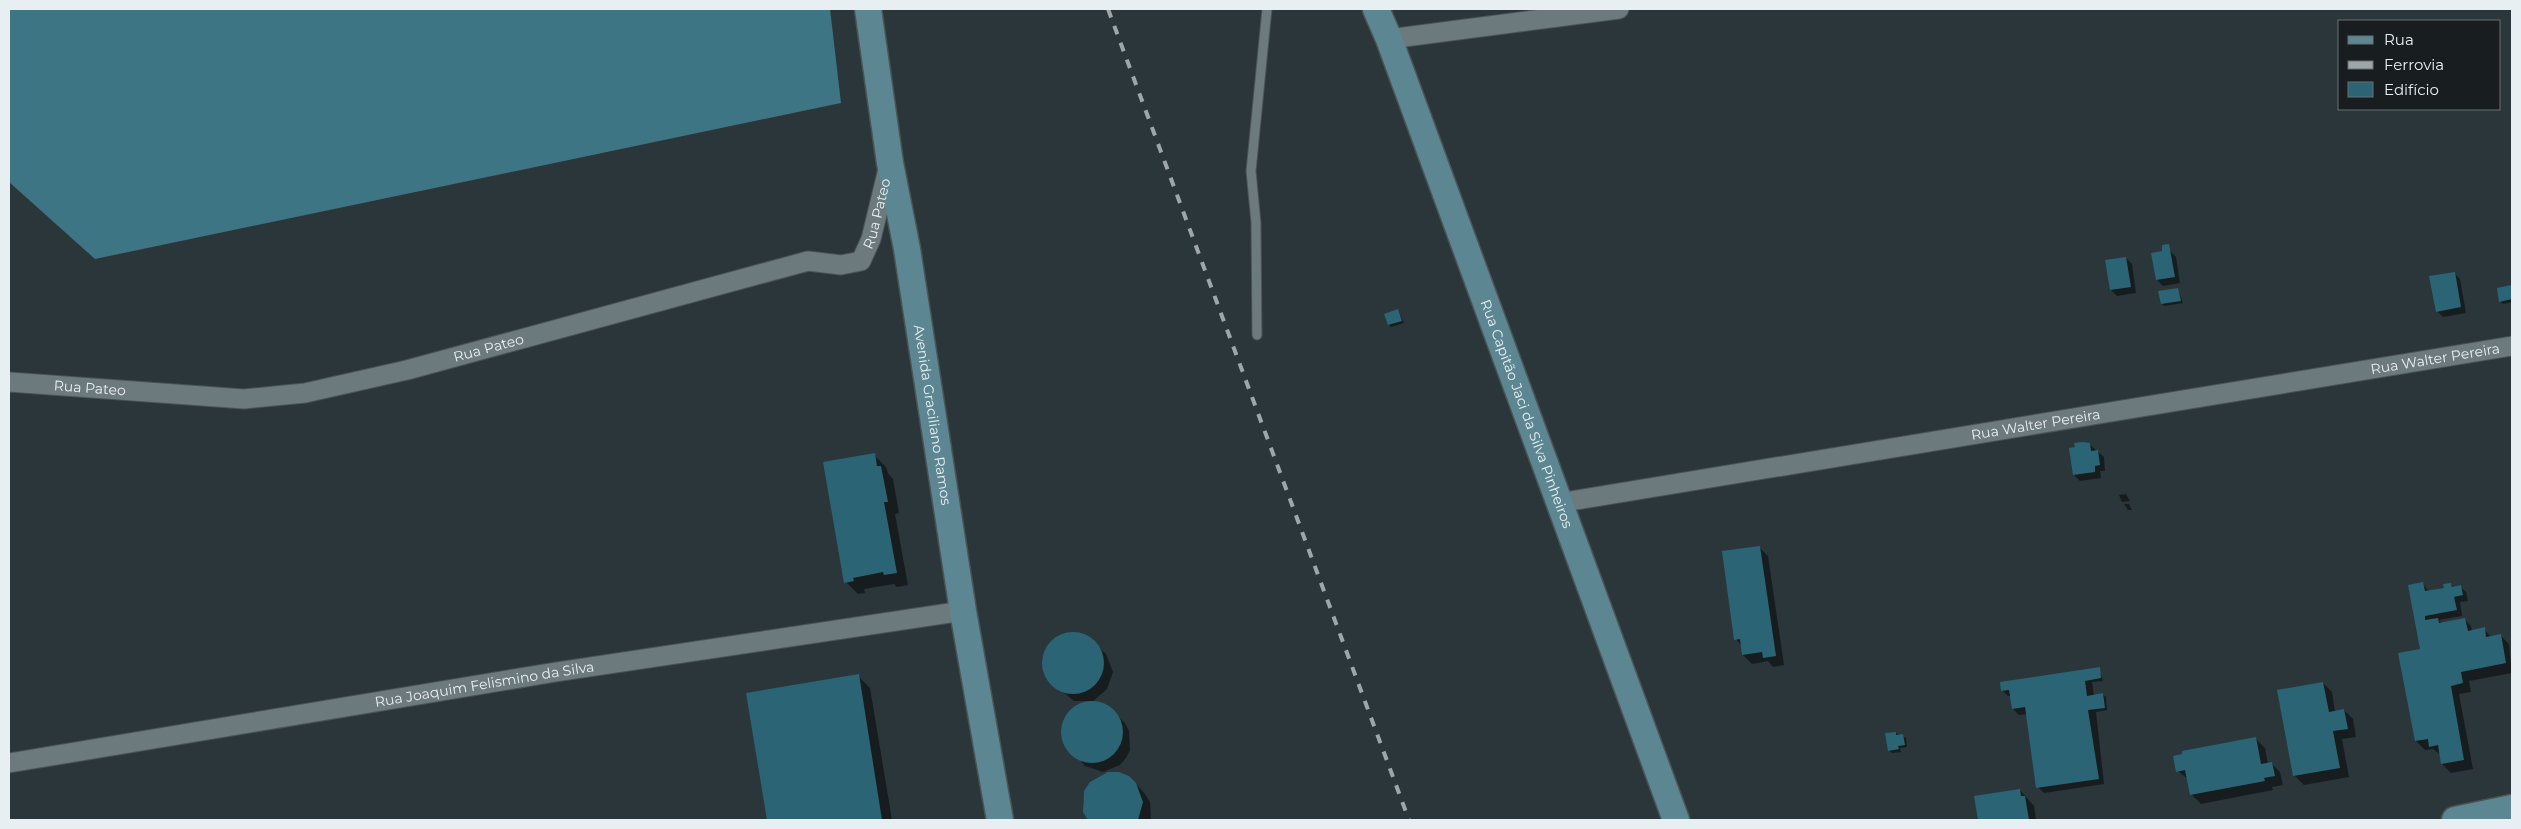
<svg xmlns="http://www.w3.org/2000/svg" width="2521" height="829" font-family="Montserrat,sans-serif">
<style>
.forest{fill:#3d7585}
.shadow{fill:#0007}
.building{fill:#2b6575}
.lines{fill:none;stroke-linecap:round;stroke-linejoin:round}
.lane-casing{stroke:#4a5457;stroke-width:11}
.street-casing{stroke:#4a5457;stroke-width:21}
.secondary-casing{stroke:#4a5457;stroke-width:29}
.lane{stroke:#6c797d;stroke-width:9}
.street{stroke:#6c797d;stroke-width:19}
.secondary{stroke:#5c8691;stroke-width:26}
.rail{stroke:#9ea6aa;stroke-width:4;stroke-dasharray:9 9;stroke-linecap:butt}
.labels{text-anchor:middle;stroke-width:4;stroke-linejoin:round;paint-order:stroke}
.street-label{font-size:14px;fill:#e8eff2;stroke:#181d1f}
</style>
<rect width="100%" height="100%" fill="#2b363a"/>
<!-- forest -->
<path class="forest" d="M9,9H830L841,103L95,259L9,182Z"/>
<!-- shadow -->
<g class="shadow">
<path d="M2169,250L2176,257L2180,283L2163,286L2157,280Z"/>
<path d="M2126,258L2132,264L2136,293L2117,296L2111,290Z"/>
<path d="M2454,273L2460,279L2466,313L2443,317L2437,311Z"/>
<path d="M2511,286L2512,302L2503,304L2500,301Z"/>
<path d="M2178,290L2183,303L2164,306L2162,304Z"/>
<path d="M1398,310L1404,323L1391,327L1389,325Z"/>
<path d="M2089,444L2104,457L2105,471H2100L2101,478L2080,481L2074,475L2071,449Z"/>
<path d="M874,455L886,467L888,473L893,479L899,513L895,514L908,585L897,587L894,584L864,589L865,593L858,594L846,582Z"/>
<path d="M2126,494L2130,501L2122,502L2119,495Z"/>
<path d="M2124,504H2129L2132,510H2128Z"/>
<path d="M1759,547L1768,556L1784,665L1773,667L1768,661L1752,664L1743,655L1742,646L1736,639Z"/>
<path d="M2423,584L2429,592L2446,589L2451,584L2454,588L2460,587L2466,592L2468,601L2460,602L2462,616L2439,620L2443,624L2465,620L2471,626L2472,631L2484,629L2491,637L2500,635L2509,644L2512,673L2469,681L2471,692L2459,694L2473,769L2451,773L2442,764L2441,755L2433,749L2425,750L2416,741Z"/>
<path d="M1079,634L1088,638L1106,654L1113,672L1107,689L1091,703L1108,707L1125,723L1129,731L1130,750L1126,758L1120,765L1103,772L1085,766L1064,741L1063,731L1070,712L1092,701H1074L1050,681L1045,671L1046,652L1059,637Z"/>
<path d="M2099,669L2103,681L2092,682L2094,696L2103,695L2106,697L2107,710L2096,712L2104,784L2044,793L2038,787L2027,714L2019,715L2013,709L2011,696H2008L2002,690Z"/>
<path d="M858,676L870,688L892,820H768L747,694Z"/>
<path d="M2323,683L2332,692L2335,712L2344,710L2353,719L2356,737L2342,739L2349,777L2304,785L2295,776L2278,691Z"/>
<path d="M1896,733L1906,738L1907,747L1900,748L1901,752L1892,753L1889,750Z"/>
<path d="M2255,738L2265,748L2268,764L2271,763L2280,772L2283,785L2272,787L2273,790L2201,804L2192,795L2189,780L2178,771Z"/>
<path d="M1108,773L1136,784L1145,794L1150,802L1151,820H1089L1084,811L1083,801L1091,783Z"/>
<path d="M2020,790L2034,806L2036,820H1979L1975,797Z"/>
</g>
<!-- building -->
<g class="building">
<path d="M2169,244L2175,277L2156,280L2151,253L2162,251V245Z"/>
<path d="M2126,257L2131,287L2110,290L2105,260Z"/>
<path d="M2455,272L2461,307L2436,312L2429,276Z"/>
<path d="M2511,285L2512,299L2499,302L2497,288Z"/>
<path d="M2178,288L2181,301L2161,304L2158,291Z"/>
<path d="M1398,309L1402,321L1388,325L1384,314Z"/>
<path d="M2083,442L2090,443L2091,451L2098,450L2100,465L2095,466V472L2073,475L2069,448L2075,447L2074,443Z"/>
<path d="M875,453L877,466H881L888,502H884L897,573L884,575L883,572L853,578L854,581L844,583L823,462Z"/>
<path d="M1760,546L1776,656L1763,658L1762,652L1742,655L1740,639L1734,640L1722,551Z"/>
<path d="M2423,582L2425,591L2444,588L2443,584L2451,583L2452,587L2461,585L2463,595L2454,597L2457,610L2425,616V620L2438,618L2439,623L2465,618L2468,631L2485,627L2486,637L2501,634L2506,663L2461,672L2463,683L2451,686L2464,760L2441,764L2438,745L2429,747L2428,739L2415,741L2398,653L2420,649L2408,585Z"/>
<circle cx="1073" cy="663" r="31"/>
<path d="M2100,667L2101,678L2085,681L2087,696L2103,693L2105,708L2088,710L2099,779L2036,788L2025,707L2012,709L2009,690L2001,691L2000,682Z"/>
<path d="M859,674L882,820H767L746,693Z"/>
<path d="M2323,682L2329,712L2344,709L2348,729L2333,731L2340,768L2293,776L2277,690Z"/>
<circle cx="1092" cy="732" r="31"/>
<path d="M1896,732V735L1903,734L1905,745L1898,746L1899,749L1888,751L1885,733Z"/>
<path d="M2256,737L2261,764L2272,762L2275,776L2264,778L2265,781L2190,795L2185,770L2176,772L2173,756L2182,754V751Z"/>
<path d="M1108,772H1119L1129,776L1136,783L1143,802L1138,820H1088L1083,812L1084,791L1090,782Z"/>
<path d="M2020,789L2021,796H2025L2029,820H1978L1974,796Z"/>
</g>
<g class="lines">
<!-- lane casing -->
<g class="lane-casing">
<path id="lane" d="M1257,335L1256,223L1251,171L1267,9"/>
</g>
<!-- street casing -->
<g class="street-casing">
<g id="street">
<path d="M1389,39L1619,9"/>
<path id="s1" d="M9,382L244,399L305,393L407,370L808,261L841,265L861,261L871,239L888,169"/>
<path id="s2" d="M1558,503L2512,346"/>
<path id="s3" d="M9,763L556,672L963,611"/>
</g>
</g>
<!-- secondary casing -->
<g class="secondary-casing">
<g id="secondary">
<path id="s4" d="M868,9L890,163L907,249L963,611L1000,820"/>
<path id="s5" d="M1376,9L1389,39L1676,820"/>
<path d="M2455,820L2512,808"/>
</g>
</g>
<!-- lane -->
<use href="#lane" class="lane"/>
<!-- street -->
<use href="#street" class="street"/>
<!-- secondary -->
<use href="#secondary" class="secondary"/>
<!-- rail -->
<path class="rail" d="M1108,9L1409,820"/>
</g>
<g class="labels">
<!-- street labels -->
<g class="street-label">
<text dy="5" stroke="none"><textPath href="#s1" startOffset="921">Rua Pateo</textPath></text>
<text dy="5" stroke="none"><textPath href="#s1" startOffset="486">Rua Pateo</textPath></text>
<text dy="5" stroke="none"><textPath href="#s2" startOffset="889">Rua Walter Pereira</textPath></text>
<text dy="5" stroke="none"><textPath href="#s1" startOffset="81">Rua Pateo</textPath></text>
<text dy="5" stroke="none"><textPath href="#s4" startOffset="411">Avenida Graciliano Ramos</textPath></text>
<text dy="5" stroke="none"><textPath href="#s5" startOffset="432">Rua Capitão Jaci da Silva Pinheiros</textPath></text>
<text dy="5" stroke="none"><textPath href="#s2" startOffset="484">Rua Walter Pereira</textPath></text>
<text dy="5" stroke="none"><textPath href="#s3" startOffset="482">Rua Joaquim Felismino da Silva</textPath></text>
</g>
</g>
<!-- border -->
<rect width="2521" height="829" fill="none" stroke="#e8eff2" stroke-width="20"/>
<!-- legend -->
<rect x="2338" y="20" width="162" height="90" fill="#181d1f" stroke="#6b7173"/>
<rect x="2348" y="36" width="25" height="8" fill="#5c8691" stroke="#6b7173"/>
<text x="2384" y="45" font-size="15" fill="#e8eff2">Rua</text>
<rect x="2348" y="61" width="25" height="8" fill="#9ea6aa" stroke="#6b7173"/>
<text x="2384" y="70" font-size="15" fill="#e8eff2">Ferrovia</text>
<rect x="2348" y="82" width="25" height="15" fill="#2b6575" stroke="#6b7173"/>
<text x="2384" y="95" font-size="15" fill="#e8eff2">Edifício</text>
</svg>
